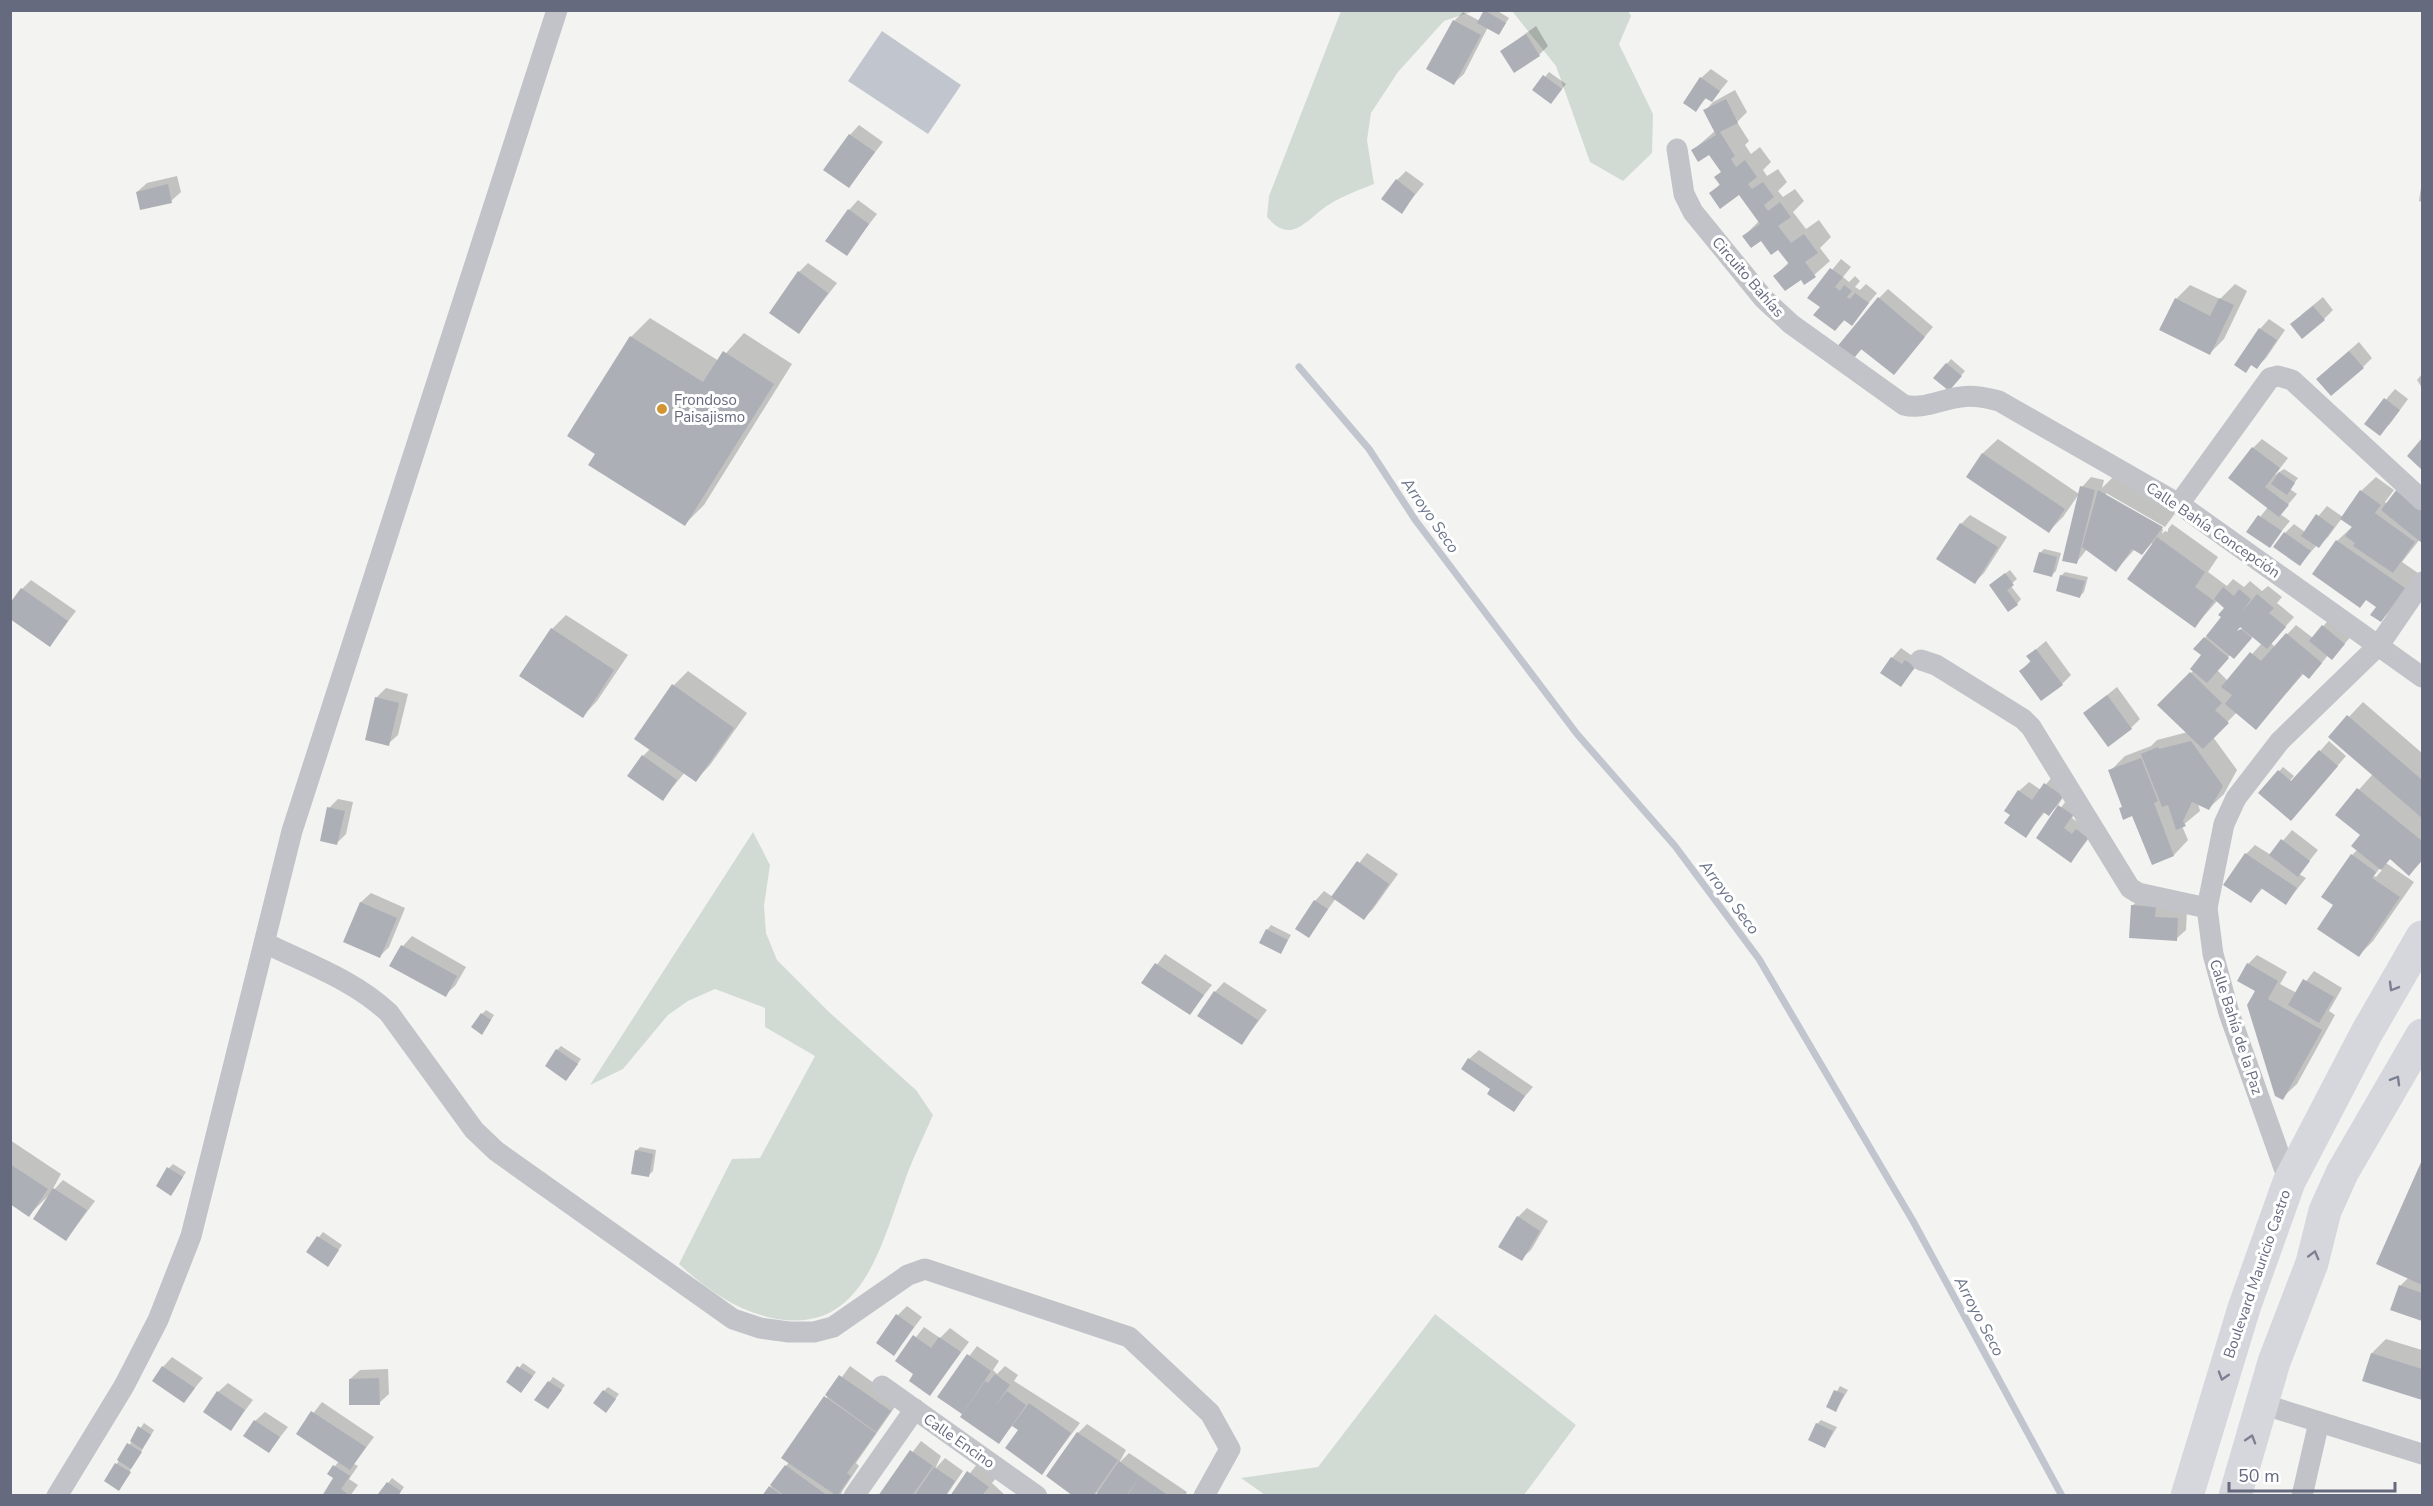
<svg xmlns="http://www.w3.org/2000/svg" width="2433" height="1506" font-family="'Nunito Sans',sans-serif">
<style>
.green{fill:#d2dbd3}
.water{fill:#c1c5cd}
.shadow{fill:#0003;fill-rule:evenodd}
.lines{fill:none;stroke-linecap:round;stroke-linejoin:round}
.stream{stroke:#c1c5cd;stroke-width:7}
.building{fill:#adafb7}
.street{stroke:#c2c3c8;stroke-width:21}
.primary{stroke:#d6d7dd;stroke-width:33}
.oneway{stroke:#7c8092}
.poi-dot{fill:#d29532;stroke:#fff;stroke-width:2}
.labels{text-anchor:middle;stroke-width:6;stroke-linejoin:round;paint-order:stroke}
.street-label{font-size:15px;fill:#666a7f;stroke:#fff}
.poi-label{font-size:15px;fill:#666a7f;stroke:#fff;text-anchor:start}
.water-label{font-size:16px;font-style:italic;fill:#6c768a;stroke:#fff}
</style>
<rect width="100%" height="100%" fill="#f3f4f1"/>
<!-- green -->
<g class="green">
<path d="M1341,11H1474L1444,21L1398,72L1371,113L1367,140L1374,184C1359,190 1343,196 1330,204C1307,218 1292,247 1267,217L1269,196Z"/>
<path d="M1628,11L1631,16L1619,44L1653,114L1652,153L1623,181L1590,162L1556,66L1512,11Z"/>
<path d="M753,832L770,865L764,906L766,933L777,960L829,1012L916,1090L933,1115C923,1138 911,1162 903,1186C880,1249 861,1333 777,1319C738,1312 707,1290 679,1264L732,1159L760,1158L815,1056L765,1027V1008L715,989L688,1001L668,1015L623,1069L590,1085Z"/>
<path d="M1435,1314L1576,1425L1524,1495H1265L1241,1478L1318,1467Z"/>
</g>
<!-- water -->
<path class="water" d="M882,31L961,85L928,134L848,81Z"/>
<!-- shadow -->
<g class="shadow">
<path d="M1486,10H1496L1509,18L1499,33L1488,27L1464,74L1454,83V21L1463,12L1480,21Z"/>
<path d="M1536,26L1548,46L1539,55L1502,51Z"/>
<path d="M1711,69L1728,81L1712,101L1707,97L1696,110L1701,78Z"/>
<path d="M1549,72L1566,84L1555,98L1534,90Z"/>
<path d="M1735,90L1747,112L1737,122L1749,141L1745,145L1751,154L1760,147L1771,162L1763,170L1767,176L1778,169L1787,182L1778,191L1783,197L1795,189L1804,201L1793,212L1806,229L1819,220L1831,237L1820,248L1830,261L1805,283L1801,278L1775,276L1789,262L1779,248L1762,239L1744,236L1759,221L1739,193H1711L1721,183L1716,177L1722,171L1710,153L1693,150L1715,131L1705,111L1713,102Z"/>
<path d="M859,125L883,142L849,186L850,135Z"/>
<path d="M1406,171L1424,184L1401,212L1397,180Z"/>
<path d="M177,176L181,192L171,201L137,192L147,183Z"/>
<path d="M2422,181V202L2419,201Z"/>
<path d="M858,200L877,214L846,254L849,210Z"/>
<path d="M1841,259L1851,267L1843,277L1849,282L1855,276L1860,281L1855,287L1860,290L1866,284L1877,293L1851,324L1845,320L1835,329L1822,307L1809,298Z"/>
<path d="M808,263L837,283L799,332V272Z"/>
<path d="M2235,284L2247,291L2224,339L2210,353L2176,299L2190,285L2220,299Z"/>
<path d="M1888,289L1933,327L1894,373L1863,348L1852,359L1879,298Z"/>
<path d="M2323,297L2333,310L2324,319L2301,315Z"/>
<path d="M650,318L719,361L744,333L792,364L704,505L685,524L597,454L631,337Z"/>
<path d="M2269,319L2285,330L2266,358L2257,367L2252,364L2245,371L2260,329Z"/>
<path d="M2359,342L2372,358L2363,367L2328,369Z"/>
<path d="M1951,359L1965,371L1953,385L1935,378Z"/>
<path d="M2422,374V388L2417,380Z"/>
<path d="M2395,389L2408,399L2389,425L2366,423Z"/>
<path d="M1998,439L2079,494L2063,517L2049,531L1968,477L1983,453Z"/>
<path d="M2262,439L2288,458L2275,475L2284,469L2298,478L2290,489L2297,494L2280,514L2290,521L2269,546L2249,531L2268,507L2253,448Z"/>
<path d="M2091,477L2104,480L2102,488L2113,477L2176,512L2165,527L2106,493V496L2163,529L2162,534L2165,531L2168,532V529L2172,524L2218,557L2208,572L2227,586L2233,579L2244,587L2250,581L2262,591L2268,586L2282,597L2277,603L2294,617L2271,643L2275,647L2296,625L2313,638L2332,616L2353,634L2341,648L2328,655L2318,668L2304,673L2256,728L2237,712L2213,737L2237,770L2224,794L2209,808L2198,803L2200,811L2182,826L2188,840L2174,855L2152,863L2133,814L2124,806L2110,771L2125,756L2151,746L2157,740L2188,732L2159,705L2194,670L2203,655L2205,638L2223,617L2226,608L2218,600L2195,626L2152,543L2142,554L2135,549L2116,570L2087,549L2076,563L2082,487ZM2247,623L2238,634L2234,631ZM2253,636L2262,643L2228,681L2217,670L2231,654L2234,657Z"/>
<path d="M2376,477L2394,490L2385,502L2387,504L2422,492V541L2420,539L2402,562L2418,573L2395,606L2381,620L2378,606L2337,541L2353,526L2342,518L2328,537L2319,546L2317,545L2300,564L2285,533L2294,524L2305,532L2327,506L2343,517L2361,491Z"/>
<path d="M1970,515L2007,537L1984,573L1975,582L1961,524Z"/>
<path d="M2044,549L2061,553L2056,571L2052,575L2040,553Z"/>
<path d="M2010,570L2017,579L2010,585L2021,599L2017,604L1995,581Z"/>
<path d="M2065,572L2088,577L2084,592L2080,596L2061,576Z"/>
<path d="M31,580L76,611L50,645L22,589Z"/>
<path d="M566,615L628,655L597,701L583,716L552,629Z"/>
<path d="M2046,641L2071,675L2062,684L2021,671L2031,660L2028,656Z"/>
<path d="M1901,648L1911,655L1915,651L1924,657L1901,685L1892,658Z"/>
<path d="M688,671L747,713L710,765L696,780L685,772L663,799L643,756L651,748L674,685Z"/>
<path d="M2117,687L2140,719L2131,728L2085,713Z"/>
<path d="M386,688L408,694L398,735L388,744L376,698Z"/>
<path d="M2363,702L2422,753V861L2409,874L2391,858L2386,863L2414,882L2373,941L2359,955L2335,905L2352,855L2357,850L2362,835L2337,814L2373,774L2330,737ZM2380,868L2382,870L2376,877L2374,876Z"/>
<path d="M2329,741L2346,756L2300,810L2273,804Z"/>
<path d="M2283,767L2294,776L2275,798L2260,793Z"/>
<path d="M2054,775L2071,786L2058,805L2049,814L2045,812L2025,836L2012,815L2019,791L2029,782L2041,790Z"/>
<path d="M2069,797L2081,806L2072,818L2082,825L2097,828L2071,861L2038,838Z"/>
<path d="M338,799L353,802L346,834L336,844L329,808Z"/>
<path d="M2292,830L2318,850L2299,874L2306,878L2286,903L2263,888L2251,901L2246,854L2255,845L2271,855Z"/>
<path d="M1367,853L1398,874L1373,909L1364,918L1336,898L1309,936L1297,929L1315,901L1324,891L1333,897Z"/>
<path d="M371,893L405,908L389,947L379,957L345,941L361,902Z"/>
<path d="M2142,897L2187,909L2186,930L2176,939L2132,906Z"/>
<path d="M1271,925L1291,935L1281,952L1267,930Z"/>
<path d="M412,936L466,967L455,986L445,995L391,965L403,946Z"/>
<path d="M1165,954L1212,985L1190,1013L1143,983Z"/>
<path d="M2257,955L2287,972L2280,984L2297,993L2314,971L2342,988L2329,1011L2335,1015L2297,1084L2282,1098L2248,964Z"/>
<path d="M1224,982L1267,1010L1242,1043L1215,992Z"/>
<path d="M486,1010L494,1015L486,1028L482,1014Z"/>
<path d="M561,1046L581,1059L570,1075L557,1050Z"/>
<path d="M1479,1050L1533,1087L1513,1110L1492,1089L1469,1059Z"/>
<path d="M10,1140L61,1174L50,1194L63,1180L95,1201L66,1240L48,1196L29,1215L10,1203Z"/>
<path d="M640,1147L656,1150L653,1171L649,1175L636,1151Z"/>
<path d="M173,1164L186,1172L175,1189L169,1168Z"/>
<path d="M2422,1164V1320L2392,1309L2400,1286L2409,1277L2378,1263Z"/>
<path d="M1527,1208L1548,1221L1531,1250L1521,1259L1518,1217Z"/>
<path d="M323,1232L342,1245L328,1265L308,1251Z"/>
<path d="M907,1306L922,1317L894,1354L898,1315Z"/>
<path d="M924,1327L940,1338L950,1328L969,1342L930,1394L915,1374L897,1361Z"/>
<path d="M2386,1339L2422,1350V1399L2364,1380L2372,1353Z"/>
<path d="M977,1346L999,1361L993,1370L997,1374L1005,1366L1018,1375L1014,1381L1080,1423L1042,1473L1020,1430L1013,1425L998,1442L939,1396Z"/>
<path d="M172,1357L203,1378L184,1401L163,1367Z"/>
<path d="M523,1363L536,1372L525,1387L508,1382Z"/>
<path d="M850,1366L899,1401L856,1463L859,1466L843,1490L840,1496H764L789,1462L783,1458Z"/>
<path d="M388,1369L389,1394L379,1403L350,1379L360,1370Z"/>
<path d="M553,1377L565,1385L552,1403L537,1399Z"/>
<path d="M228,1383L253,1400L231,1429L218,1392Z"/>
<path d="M1840,1386L1848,1390L1836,1410L1828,1407Z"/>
<path d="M608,1387L619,1394L610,1406L604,1391Z"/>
<path d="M322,1402L374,1437L354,1464L358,1466L349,1479L358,1485L350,1496H323L335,1478L329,1474L339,1461L298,1433Z"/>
<path d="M265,1412L288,1427L269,1451L255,1421Z"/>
<path d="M1821,1420L1837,1427L1825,1447L1817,1424Z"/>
<path d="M144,1423L154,1430L119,1489L106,1480Z"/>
<path d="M1087,1424L1126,1450L1119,1463L1129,1453L1187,1492L1185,1496H1097V1492L1094,1496H1076L1078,1433Z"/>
<path d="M921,1441L941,1456L935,1469L945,1458L963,1471L946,1496H879Z"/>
<path d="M978,1463L997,1477L992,1483L1006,1496H952Z"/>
<path d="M392,1478L404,1487L398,1496H382L380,1494Z"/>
</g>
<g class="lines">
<!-- stream -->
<path class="stream" d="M1299,367L1369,449L1416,521L1577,734L1675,846L1759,959L1913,1221L2062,1496"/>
</g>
<!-- building -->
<g class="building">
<path d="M1484,10L1506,23L1499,35L1477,23Z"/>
<path d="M1453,20L1481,35L1454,85L1426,69Z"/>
<path d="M1526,34L1540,56L1514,73L1500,51Z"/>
<path d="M1543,75L1562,89L1551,104L1532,90Z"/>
<path d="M1700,77L1720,91L1712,102L1705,98L1696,112L1683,103Z"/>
<path d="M1726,99L1738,123L1720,132L1735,156L1731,159L1736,167L1745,160L1757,177L1748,184L1752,189L1763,182L1774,197L1764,205L1768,211L1780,202L1791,217L1778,226L1791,243L1804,234L1818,253L1805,262L1816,277L1804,285L1801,280L1785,291L1773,276L1789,264L1778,250L1771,255L1761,241L1751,248L1742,236L1760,224L1739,195L1720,209L1709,193L1720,185L1714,177L1721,172L1709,155L1698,162L1691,150L1716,135L1703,110Z"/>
<path d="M849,134L875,152L849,188L823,170Z"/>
<path d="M1396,179L1415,194L1402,214L1381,199Z"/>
<path d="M168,184L172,203L140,210L136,192Z"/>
<path d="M848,209L869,224L847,256L825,241Z"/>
<path d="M1830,268L1843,277L1835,287L1840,291L1844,285L1852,291L1847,297L1850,299L1855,293L1869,303L1852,326L1844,320L1835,331L1813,315L1820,307L1807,298Z"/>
<path d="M798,271L828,293L799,334L769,313Z"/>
<path d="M1878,297L1925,337L1894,375L1861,349L1852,361L1836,348Z"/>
<path d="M2175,298L2210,316L2219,298L2234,305L2210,355L2159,330Z"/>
<path d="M2313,306L2325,320L2302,339L2290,324Z"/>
<path d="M2259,328L2277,340L2257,369L2251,365L2246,373L2234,365Z"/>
<path d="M630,336L703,382L723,351L774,384L685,526L588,465L595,454L567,436Z"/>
<path d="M2349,351L2364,368L2331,396L2316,379Z"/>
<path d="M1946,363L1962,376L1949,391L1933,378Z"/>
<path d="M2384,398L2400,410L2380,436L2364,424Z"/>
<path d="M2422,438V470L2407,456Z"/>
<path d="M2252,447L2280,468L2265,487L2289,505L2279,517L2228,478Z"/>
<path d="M1982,453L2065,509L2049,533L1966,477Z"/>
<path d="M2279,472L2295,483L2287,495L2271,484Z"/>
<path d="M2080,486L2095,490L2077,564L2062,561Z"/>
<path d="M2397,489L2422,509V543L2381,510Z"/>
<path d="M2098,490L2163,527L2142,555L2132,549L2116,572L2082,547Z"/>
<path d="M2360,490L2381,505L2375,513L2415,542L2393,573L2353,546L2355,543L2345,536L2352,527L2340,519Z"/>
<path d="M2316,514L2334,527L2319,548L2301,536Z"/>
<path d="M2258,515L2282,531L2270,548L2246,532Z"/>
<path d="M1960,523L1998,547L1975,584L1936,559Z"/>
<path d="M2284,532L2311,551L2300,566L2273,547Z"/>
<path d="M2157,537L2205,572L2195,587L2214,601L2195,628L2127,579Z"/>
<path d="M2336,540L2405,588L2381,622L2370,615L2376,607L2366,600L2360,608L2312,574Z"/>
<path d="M2039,552L2057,557L2052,577L2033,572Z"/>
<path d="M2005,573L2014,585L2007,590L2018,605L2008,612L1989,585Z"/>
<path d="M2060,575L2085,581L2080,598L2056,591Z"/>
<path d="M2223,587L2234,596L2239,589L2251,599L2242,612L2257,594L2274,608L2269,613L2286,627L2267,649L2240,627L2237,631L2241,629L2252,638L2234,659L2206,636L2221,617L2218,615L2224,608L2214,599Z"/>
<path d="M21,588L68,621L50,647L10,619V603Z"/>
<path d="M2322,625L2345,644L2332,660L2309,641Z"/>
<path d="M551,628L614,670L583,718L519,676Z"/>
<path d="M2286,633L2322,663L2309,679L2294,667L2302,674L2256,730L2225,704L2232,695L2221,687L2250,652L2261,661Z"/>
<path d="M2204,637L2229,658L2207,683L2190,669L2201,655L2193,649Z"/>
<path d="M2036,649L2063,685L2041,701L2019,671L2031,662L2026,656Z"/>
<path d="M1891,657L1902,664L1905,660L1915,667L1901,687L1880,673Z"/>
<path d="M2190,672L2222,703L2215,710L2229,723L2203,749L2157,705Z"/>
<path d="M672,684L734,728L696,782L634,739Z"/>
<path d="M2107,695L2132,729L2108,747L2083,713Z"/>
<path d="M375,697L399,703L389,746L365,740Z"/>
<path d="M2347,715L2422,780V818L2328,737Z"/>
<path d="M2191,741L2223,786L2209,810L2192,802L2183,821L2186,826L2176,830L2168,805L2162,807L2141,754L2158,747L2159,749Z"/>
<path d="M2319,750L2338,766L2291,821L2258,793L2278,770L2291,781Z"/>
<path d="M642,755L677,780L663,801L627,776Z"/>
<path d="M2141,758L2158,801L2154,803L2174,856L2152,865L2132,816L2123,820L2119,808L2122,807L2108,770Z"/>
<path d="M2044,783L2063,796L2049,816L2043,812L2026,838L2004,823L2010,815L2004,811L2018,790L2032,800Z"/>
<path d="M2357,788L2422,841V860L2409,876L2390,859L2381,870L2351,846L2360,835L2335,815Z"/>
<path d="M2058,805L2073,815L2064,828L2072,834L2076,829L2088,838L2071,863L2036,838Z"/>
<path d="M327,807L345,811L337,845L320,841Z"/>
<path d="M2281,839L2310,861L2298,877L2269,855Z"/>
<path d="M2245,853L2297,888L2286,905L2261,888L2251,903L2223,885Z"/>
<path d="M2351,854L2376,872L2372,878L2400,897L2359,957L2317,929L2333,905L2321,897Z"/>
<path d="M1357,861L1389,884L1364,920L1331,897Z"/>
<path d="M1314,900L1328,909L1309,938L1295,929Z"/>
<path d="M360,902L397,918L380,958L343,942Z"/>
<path d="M2131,905L2156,907L2155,917L2178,918L2177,941L2129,938Z"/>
<path d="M1266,929L1288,940L1281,954L1259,943Z"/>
<path d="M401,945L457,976L446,997L389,966Z"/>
<path d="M1155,963L1204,995L1190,1015L1141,983Z"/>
<path d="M2247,963L2278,981L2268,999L2322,1030L2283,1100L2275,1096L2247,1005L2255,991L2237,981Z"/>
<path d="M2303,979L2334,997L2319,1023L2288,1005Z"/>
<path d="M1214,991L1258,1020L1242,1045L1197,1016Z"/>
<path d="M481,1013L491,1020L482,1035L471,1027Z"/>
<path d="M556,1049L578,1064L566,1081L545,1066Z"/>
<path d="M1468,1058L1525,1096L1514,1112L1487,1094L1490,1089L1461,1069Z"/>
<path d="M635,1150L653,1154L649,1177L631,1174Z"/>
<path d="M2422,1160V1285L2376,1264Z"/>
<path d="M10,1164L48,1189L29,1217L10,1204Z"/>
<path d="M167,1167L183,1177L171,1196L156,1186Z"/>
<path d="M53,1188L87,1210L66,1241L33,1219Z"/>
<path d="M1517,1216L1540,1231L1522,1261L1498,1247Z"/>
<path d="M317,1236L339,1250L328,1267L306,1252Z"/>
<path d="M2399,1285L2422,1293V1321L2390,1310Z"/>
<path d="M896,1314L914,1327L894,1356L876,1343Z"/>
<path d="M913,1335L931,1348L939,1337L961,1352L930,1396L909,1381L913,1374L895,1361Z"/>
<path d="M2371,1353L2422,1369V1400L2362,1381Z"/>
<path d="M967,1354L991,1371L962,1414L937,1397Z"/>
<path d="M162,1366L195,1388L184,1403L152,1381Z"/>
<path d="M517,1366L533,1376L521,1393L506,1382Z"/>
<path d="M995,1374L1010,1385L995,1406L1007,1391L1026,1405L999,1444L960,1417L985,1381L988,1383Z"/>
<path d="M839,1375L891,1411L876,1432L825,1395Z"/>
<path d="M379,1378L380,1405H349V1379Z"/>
<path d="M548,1381L562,1390L548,1409L534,1400Z"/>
<path d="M603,1390L616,1399L606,1413L593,1403Z"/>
<path d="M1834,1390L1844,1394L1836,1412L1826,1407Z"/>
<path d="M217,1391L245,1410L231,1431L203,1412Z"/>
<path d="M824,1396L876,1433L847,1473L851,1476L837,1496L781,1458Z"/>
<path d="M1029,1403L1071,1433L1042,1475L1005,1448L1018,1430L1012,1426Z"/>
<path d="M311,1411L366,1447L350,1470L296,1434Z"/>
<path d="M254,1420L280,1437L269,1453L243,1436Z"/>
<path d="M1816,1423L1833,1431L1825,1448L1808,1440Z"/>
<path d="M138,1426L151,1435L142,1449L130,1441Z"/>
<path d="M1077,1432L1118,1460L1093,1496H1073L1046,1476Z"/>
<path d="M127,1443L142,1452L131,1469L117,1460Z"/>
<path d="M910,1450L933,1466L912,1496H878Z"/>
<path d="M1119,1461L1140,1476L1126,1496H1095Z"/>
<path d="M115,1463L131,1472L119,1491L104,1481Z"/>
<path d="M333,1465L350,1476L341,1489L350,1496H322L333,1478L327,1474Z"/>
<path d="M785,1465L828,1496H785L770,1485Z"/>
<path d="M934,1467L955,1481L945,1496H914Z"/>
<path d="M967,1471L989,1487L984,1493L983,1496H950Z"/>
<path d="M1140,1476L1159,1489L1169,1496H1127Z"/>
<path d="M387,1482L401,1491L398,1496L378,1494Z"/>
<path d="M769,1486L783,1496H762Z"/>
</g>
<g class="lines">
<!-- street -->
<g class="street">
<path d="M1677,149L1684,194L1693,212L1764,299L1791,324L1904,405C1924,410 1942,399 1961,397C1975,395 1986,398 1999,401L2179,504L2422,677"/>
<path d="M2179,504L2270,378L2278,376L2292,380L2422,500"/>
<path d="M1921,660L1936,665L2023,719L2031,727L2130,888L2138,893L2207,908"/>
<path d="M265,943C308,964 354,980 389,1013L474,1130L496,1151L733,1319L760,1328L789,1332H814L833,1327L908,1275L925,1269L1129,1337L1210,1413L1230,1449L1204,1496"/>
<path d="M2289,1182L2229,1013L2213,954L2207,908L2224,824L2236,798L2280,741L2379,645L2422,582"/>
<path d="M882,1386L1037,1496"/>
<path d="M2262,1404L2422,1454"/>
<path d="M57,1496L124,1386L158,1320L191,1236L292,831L557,10"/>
<path d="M854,1496L915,1409"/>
<path d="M2302,1496L2319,1422"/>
</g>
<!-- primary -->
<g class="primary">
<path d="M2187,1496L2244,1308L2289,1182L2366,1034L2422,937"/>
<path d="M2235,1496L2274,1362L2312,1263L2325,1211L2342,1173L2422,1035"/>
</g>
</g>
<!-- one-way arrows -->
<defs><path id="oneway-chevron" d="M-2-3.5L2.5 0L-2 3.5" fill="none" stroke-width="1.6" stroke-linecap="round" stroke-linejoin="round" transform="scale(1.5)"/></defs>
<g class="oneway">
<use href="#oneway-chevron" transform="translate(2393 987) rotate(120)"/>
<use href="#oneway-chevron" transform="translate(2396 1080) rotate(-60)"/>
<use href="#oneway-chevron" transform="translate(2314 1255) rotate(-75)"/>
<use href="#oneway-chevron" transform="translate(2223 1376) rotate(107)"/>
<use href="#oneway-chevron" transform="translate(2251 1439) rotate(-73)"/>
</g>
<!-- markers -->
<circle class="poi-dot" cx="662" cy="409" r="6"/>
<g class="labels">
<!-- street labels -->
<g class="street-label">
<text transform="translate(1748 277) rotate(49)" y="5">Circuito Bahías</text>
<text transform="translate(2213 530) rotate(34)" y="5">Calle Bahía Concepción</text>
<text transform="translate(2236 1027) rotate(72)" y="5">Calle Bahía de la Paz</text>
<text transform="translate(2257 1274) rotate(-71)" y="5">Boulevard Mauricio Castro</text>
<text transform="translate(959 1441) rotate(35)" y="5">Calle Encino</text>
</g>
<!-- poi labels -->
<g class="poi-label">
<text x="674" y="405">Frondoso<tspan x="674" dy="17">Paisajismo</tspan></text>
</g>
<!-- water labels -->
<g class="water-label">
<text transform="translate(1431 515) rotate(55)" y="6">Arroyo Seco</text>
<text transform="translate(1730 897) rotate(53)" y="6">Arroyo Seco</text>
<text transform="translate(1980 1316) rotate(62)" y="6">Arroyo Seco</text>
</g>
</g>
<!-- border -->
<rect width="2433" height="1506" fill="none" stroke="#666a7f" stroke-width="24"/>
<!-- scale -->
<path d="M2229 1482v9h166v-9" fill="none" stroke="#666a7f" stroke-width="3"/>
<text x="2238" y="1482" font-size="18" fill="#666a7f" stroke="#ffffff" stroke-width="4.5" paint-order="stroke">50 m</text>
</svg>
